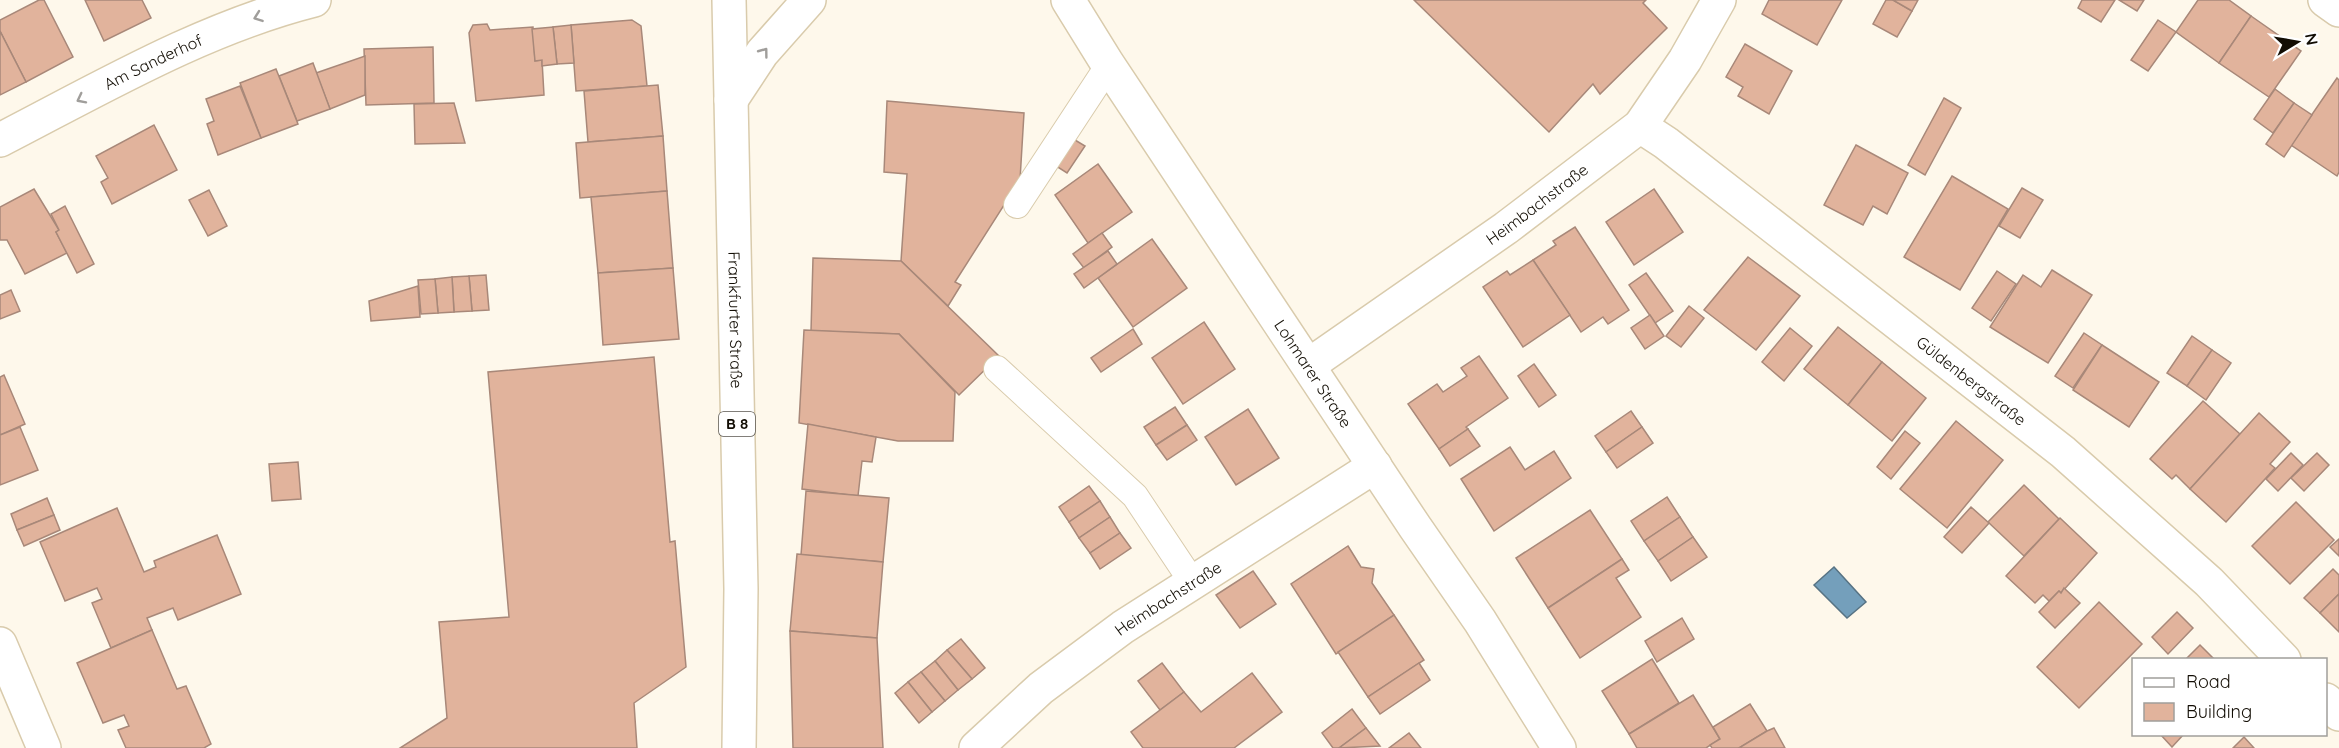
<svg xmlns="http://www.w3.org/2000/svg" width="2339" height="748" font-family="Quicksand,sans-serif">
<style>
.water{fill:#749fbb;stroke:#577384;stroke-width:1.5}
.building{fill:#e1b39c;stroke:#a88879;stroke-width:1.5}
.lines{fill:none;stroke-linecap:round;stroke-linejoin:round}
.lane-casing{stroke:#d9cbac;stroke-width:28}
.street-casing{stroke:#d9cbac;stroke-width:36}
.secondary-casing{stroke:#d9cbac;stroke-width:36}
.primary-casing{stroke:#d9cbac;stroke-width:36}
.lane{stroke:#fff;stroke-width:26}
.street{stroke:#fff;stroke-width:33}
.secondary{stroke:#fff;stroke-width:33}
.primary{stroke:#fff;stroke-width:33}
.oneway{stroke:#a09e9b}
.labels{text-anchor:middle;stroke-width:6;stroke-linejoin:round;paint-order:stroke}
.shield{fill:#fff;stroke:#59564f;stroke-width:1.5}
.shield-label{font-size:15px;font-weight:bold;fill:#120d04}
.street-label{font-size:16px;fill:#120d04;stroke:#fff}
</style>
<rect width="100%" height="100%" fill="#fef8eb"/>
<!-- water -->
<path class="water" d="M1834,567L1866,602L1847,618L1814,585Z"/>
<!-- building -->
<g class="building">
<path d="M39,0H44L73,57L26,82L0,31V20Z"/>
<path d="M85,0H142L151,18L104,41Z"/>
<path d="M1414,0H1646L1643,3L1667,28L1600,94L1593,84L1549,132Z"/>
<path d="M1769,0H1842L1817,45L1762,14Z"/>
<path d="M1886,0H1893L1912,11L1897,37L1873,24Z"/>
<path d="M1893,0H1918L1912,11Z"/>
<path d="M2082,0H2115L2101,22L2078,8Z"/>
<path d="M2119,0H2144L2137,11Z"/>
<path d="M2198,0H2229L2251,16L2219,63L2176,32Z"/>
<path d="M2251,16L2301,51L2269,97L2219,63Z"/>
<path d="M632,20L641,26L647,86L576,91L571,25Z"/>
<path d="M2158,20L2176,32L2148,71L2131,60Z"/>
<path d="M487,24L490,30L533,27L535,61L542,60L544,95L476,101L469,33L473,25Z"/>
<path d="M571,25L574,63L557,64L553,27Z"/>
<path d="M553,27L557,64L542,66V60L535,61L532,29Z"/>
<path d="M0,31L26,82L0,95Z"/>
<path d="M1745,44L1792,71L1769,114L1738,96L1743,87L1726,77Z"/>
<path d="M433,47L434,103L366,105L364,49Z"/>
<path d="M365,56V95L330,109L316,73Z"/>
<path d="M313,63L330,109L297,121L279,76Z"/>
<path d="M276,69L298,124L261,138L240,83Z"/>
<path d="M2337,78L2339,80V172L2337,176L2291,145Z"/>
<path d="M658,85L663,136L588,142L584,91Z"/>
<path d="M240,86L261,138L218,155L207,124L214,121L206,99Z"/>
<path d="M2275,89L2294,103L2273,133L2254,119Z"/>
<path d="M1944,98L1961,108L1925,175L1908,165Z"/>
<path d="M887,101L1024,113L1020,180L955,282L961,285L948,306L901,261L907,174L884,172Z"/>
<path d="M454,103L465,143L415,144L414,104Z"/>
<path d="M2294,103L2312,115L2284,157L2266,144Z"/>
<path d="M154,125L177,170L112,204L101,182L108,178L96,156Z"/>
<path d="M663,136L667,191L580,198L576,143Z"/>
<path d="M1070,137L1085,146L1067,173L1053,164Z"/>
<path d="M1856,145L1908,173L1887,214L1873,206L1863,225L1824,205Z"/>
<path d="M1098,164L1132,212L1088,243L1055,195Z"/>
<path d="M1952,176L2008,209L1960,290L1904,257Z"/>
<path d="M2022,188L2043,200L2020,238L1999,226Z"/>
<path d="M34,189L59,230L56,232L67,253L25,274L7,240H0V207Z"/>
<path d="M1654,189L1683,232L1634,265L1606,222Z"/>
<path d="M209,190L227,226L208,236L189,200Z"/>
<path d="M667,191L673,268L598,273L591,197Z"/>
<path d="M65,206L94,264L77,273L56,232L59,230L51,214Z"/>
<path d="M1575,227L1629,310L1608,324L1603,317L1581,332L1533,260L1556,245L1553,241Z"/>
<path d="M1102,233L1112,247L1084,268L1073,254Z"/>
<path d="M1152,239L1187,288L1133,327L1098,278Z"/>
<path d="M1108,251L1117,264L1084,288L1074,274Z"/>
<path d="M1748,257L1800,296L1756,350L1704,310Z"/>
<path d="M813,258L901,261L999,356L959,395L899,334L811,331Z"/>
<path d="M1533,260L1570,315L1523,347L1483,287L1507,271L1510,275Z"/>
<path d="M673,268L679,339L603,345L598,273Z"/>
<path d="M2052,270L2092,295L2048,363L1990,327L2023,275L2041,287Z"/>
<path d="M1997,271L2016,284L1991,321L1972,308Z"/>
<path d="M1646,273L1673,311L1655,323L1629,285Z"/>
<path d="M486,275L489,310L472,311L469,276Z"/>
<path d="M469,276L472,311L454,312L452,277Z"/>
<path d="M452,277L454,312L438,313L435,279Z"/>
<path d="M435,279L438,313L421,314L418,280Z"/>
<path d="M418,286L420,317L371,321L369,301Z"/>
<path d="M11,290L20,311L0,319V295Z"/>
<path d="M1689,306L1704,318L1681,347L1666,336Z"/>
<path d="M1650,315L1664,336L1645,349L1631,328Z"/>
<path d="M1204,322L1235,369L1183,404L1152,358Z"/>
<path d="M1838,327L1882,362L1848,405L1804,369Z"/>
<path d="M1790,328L1812,346L1784,381L1762,362Z"/>
<path d="M1133,329L1142,344L1101,372L1091,358Z"/>
<path d="M804,330L899,334L955,392L953,441H898L799,423Z"/>
<path d="M2084,333L2102,345L2073,388L2055,376Z"/>
<path d="M2192,336L2212,350L2187,386L2167,373Z"/>
<path d="M2102,345L2159,382L2129,427L2073,390Z"/>
<path d="M2212,350L2231,363L2206,400L2187,386Z"/>
<path d="M1479,356L1508,398L1466,427L1468,429L1439,449L1408,404L1437,384L1443,392L1467,376L1461,368Z"/>
<path d="M654,357L670,542L675,541L686,667L634,703L637,748H400L447,718L439,622L509,617L488,372Z"/>
<path d="M1882,362L1926,398L1892,441L1848,405Z"/>
<path d="M1534,364L1556,395L1539,407L1518,376Z"/>
<path d="M4,375L25,424L0,435V377Z"/>
<path d="M2203,401L2240,434L2190,489L2176,475L2172,479L2150,459Z"/>
<path d="M1175,407L1187,425L1156,445L1144,427Z"/>
<path d="M1248,409L1279,458L1236,485L1205,437Z"/>
<path d="M1631,411L1642,427L1606,452L1595,436Z"/>
<path d="M2259,413L2290,442L2270,464L2275,468L2226,522L2190,489Z"/>
<path d="M1956,421L2003,460L1947,528L1900,489Z"/>
<path d="M808,424L876,437L872,462L862,461L858,496L802,489Z"/>
<path d="M1187,425L1197,440L1167,460L1156,445Z"/>
<path d="M20,427L38,470L0,485V435Z"/>
<path d="M1642,427L1653,443L1617,468L1606,452Z"/>
<path d="M1468,429L1480,446L1450,466L1439,449Z"/>
<path d="M1905,431L1920,443L1891,479L1877,467Z"/>
<path d="M1510,447L1525,470L1554,451L1571,478L1494,531L1461,479Z"/>
<path d="M2291,453L2303,465L2278,491L2266,479Z"/>
<path d="M2317,453L2329,465L2304,491L2291,478Z"/>
<path d="M298,462L301,499L272,501L269,464Z"/>
<path d="M2024,485L2059,519L2024,556L1988,522Z"/>
<path d="M1089,486L1100,501L1069,522L1059,507Z"/>
<path d="M806,491L889,498L883,562L801,555Z"/>
<path d="M1667,497L1680,517L1644,541L1631,521Z"/>
<path d="M47,498L54,515L17,530L11,514Z"/>
<path d="M1100,501L1110,517L1079,538L1069,522Z"/>
<path d="M2296,502L2334,540L2290,584L2252,546Z"/>
<path d="M1971,507L1989,523L1962,553L1944,537Z"/>
<path d="M117,508L144,572L156,567L154,561L217,535L241,594L178,620L173,608L147,618L152,630L111,648L92,603L102,599L97,588L65,601L40,542Z"/>
<path d="M1590,510L1622,559L1548,608L1516,558Z"/>
<path d="M54,515L60,530L24,546L17,530Z"/>
<path d="M1110,517L1120,533L1090,553L1079,538Z"/>
<path d="M1680,517L1693,537L1658,561L1644,541Z"/>
<path d="M2060,518L2097,553L2061,593L2059,591L2049,601L2043,595L2035,603L2006,576Z"/>
<path d="M1120,533L1131,548L1100,569L1090,553Z"/>
<path d="M1693,537L1707,557L1671,581L1658,561Z"/>
<path d="M2339,539V556L2330,547Z"/>
<path d="M1348,546L1361,567L1374,569L1372,583L1394,615L1336,654L1291,584Z"/>
<path d="M797,554L883,562L877,638L790,631Z"/>
<path d="M1622,559L1629,570L1616,578L1641,617L1580,658L1548,608Z"/>
<path d="M2333,569L2339,575V594L2320,613L2304,598Z"/>
<path d="M1253,571L1276,604L1240,628L1216,595Z"/>
<path d="M2064,588L2080,603L2055,628L2039,612L2059,591L2061,593Z"/>
<path d="M2339,594V632L2320,613Z"/>
<path d="M2099,602L2142,644L2079,708L2037,667Z"/>
<path d="M2177,612L2193,628L2168,654L2152,637Z"/>
<path d="M1394,615L1424,660L1368,697L1338,652Z"/>
<path d="M1682,618L1694,639L1657,662L1645,641Z"/>
<path d="M152,630L177,689L186,686L211,744L204,748H126L118,730L129,726L124,715L103,723L77,663Z"/>
<path d="M790,631L877,638L883,748H793Z"/>
<path d="M961,639L985,668L972,679L947,650Z"/>
<path d="M2200,645L2215,660H2185Z"/>
<path d="M947,650L972,679L958,690L935,661Z"/>
<path d="M1652,659L1679,703L1629,734L1602,691Z"/>
<path d="M935,661L958,690L945,701L921,672Z"/>
<path d="M1162,663L1184,692L1160,710L1138,681Z"/>
<path d="M1419,663L1430,680L1380,714L1368,697Z"/>
<path d="M921,672L945,701L932,712L908,682Z"/>
<path d="M1252,673L1282,712L1234,748H1143L1131,732L1184,692L1201,712Z"/>
<path d="M908,682L932,712L919,723L895,693Z"/>
<path d="M1693,695L1720,739L1706,748H1637L1629,734Z"/>
<path d="M1750,704L1767,731L1739,748H1712L1710,745L1720,739L1713,727Z"/>
<path d="M1352,709L1366,728L1339,748H1333L1322,733Z"/>
<path d="M1366,728L1380,746L1339,748Z"/>
<path d="M1774,728L1785,748H1739L1767,731Z"/>
<path d="M1409,733L1421,748H1389Z"/>
<path d="M2160,734H2184L2172,747Z"/>
<path d="M2244,737L2254,748H2233Z"/>
</g>
<g class="lines">
<!-- lane casing -->
<g class="lane-casing">
<g id="lane">
<path d="M1017,205L1109,65"/>
<path d="M997,369L1135,496L1193,583"/>
</g>
</g>
<!-- street casing -->
<g class="street-casing">
<g id="street">
<path id="s1" d="M1068,0L1107,63L1415,527L1480,621L1559,748"/>
<path d="M2325,0L2339,10"/>
<path id="s2" d="M1640,126L1666,143L2063,452L2209,582L2284,660"/>
<path id="s3" d="M0,140C101,88 203,28 314,0"/>
<path id="s4" d="M1309,365L1506,228L1640,126L1685,60L1719,0"/>
<path d="M0,644L44,748"/>
<path d="M2326,700L2339,714"/>
<path id="s5" d="M976,748L1041,688L1123,627L1375,466"/>
</g>
</g>
<!-- secondary casing -->
<g class="secondary-casing">
<path id="secondary" d="M731,100L762,53L809,0"/>
</g>
<!-- primary casing -->
<g class="primary-casing">
<g id="primary">
<path id="s6" d="M729,0L741,589L739,748"/>
</g>
</g>
<!-- lane -->
<use href="#lane" class="lane"/>
<!-- street -->
<use href="#street" class="street"/>
<!-- secondary -->
<use href="#secondary" class="secondary"/>
<!-- primary -->
<use href="#primary" class="primary"/>
</g>
<!-- one-way arrows -->
<defs><path id="oneway-chevron" d="M-2-3.5L2.5 0L-2 3.5" fill="none" stroke-width="1.6" stroke-linecap="round" stroke-linejoin="round" transform="scale(1.5)"/></defs>
<g class="oneway">
<use href="#oneway-chevron" transform="translate(258 17) rotate(160)"/>
<use href="#oneway-chevron" transform="translate(764 52) rotate(-53)"/>
<use href="#oneway-chevron" transform="translate(81 99) rotate(153)"/>
</g>
<g class="labels">
<!-- shield labels -->
<rect class="shield" x="719" y="412" width="36" height="24" rx="4.5"/>
<g class="shield-label">
<text x="737" y="429">B 8</text>
</g>
<!-- street labels -->
<g class="street-label">
<text dy="6" stroke="none"><textPath href="#s3" startOffset="172">Am Sanderhof</textPath></text>
<text dy="6" stroke="none"><textPath href="#s4" startOffset="279">Heimbachstraße</textPath></text>
<text dy="6" stroke="none"><textPath href="#s6" startOffset="320">Frankfurter Straße</textPath></text>
<text dy="6" stroke="none"><textPath href="#s1" startOffset="447">Lohmarer Straße</textPath></text>
<text dy="6" stroke="none"><textPath href="#s2" startOffset="418">Güldenbergstraße</textPath></text>
<text dy="6" stroke="none"><textPath href="#s5" startOffset="244">Heimbachstraße</textPath></text>
</g>
</g>
<!-- legend -->
<rect x="2132" y="658" width="195" height="78" fill="#ffffff" stroke="#a09e9b" stroke-width="1.5"/>
<rect x="2144" y="678" width="30" height="9" fill="#ffffff" stroke="#a09e9b" stroke-width="1.5"/>
<text x="2186" y="688" font-size="18" fill="#120d04">Road</text>
<rect x="2144" y="703" width="30" height="18" fill="#e1b39c" stroke="#a09e9b" stroke-width="1.5"/>
<text x="2186" y="718" font-size="18" fill="#120d04">Building</text>
<!-- north arrow -->
<g transform="translate(2297 42) rotate(79)" stroke="#ffffff" stroke-width="4.5" paint-order="stroke">
<path d="M0-4.5L10 22L0 15L-10 22Z" fill="#120d04"/>
<text y="-9" font-size="16" font-weight="bold" text-anchor="middle" fill="#120d04">N</text>
</g>
</svg>
